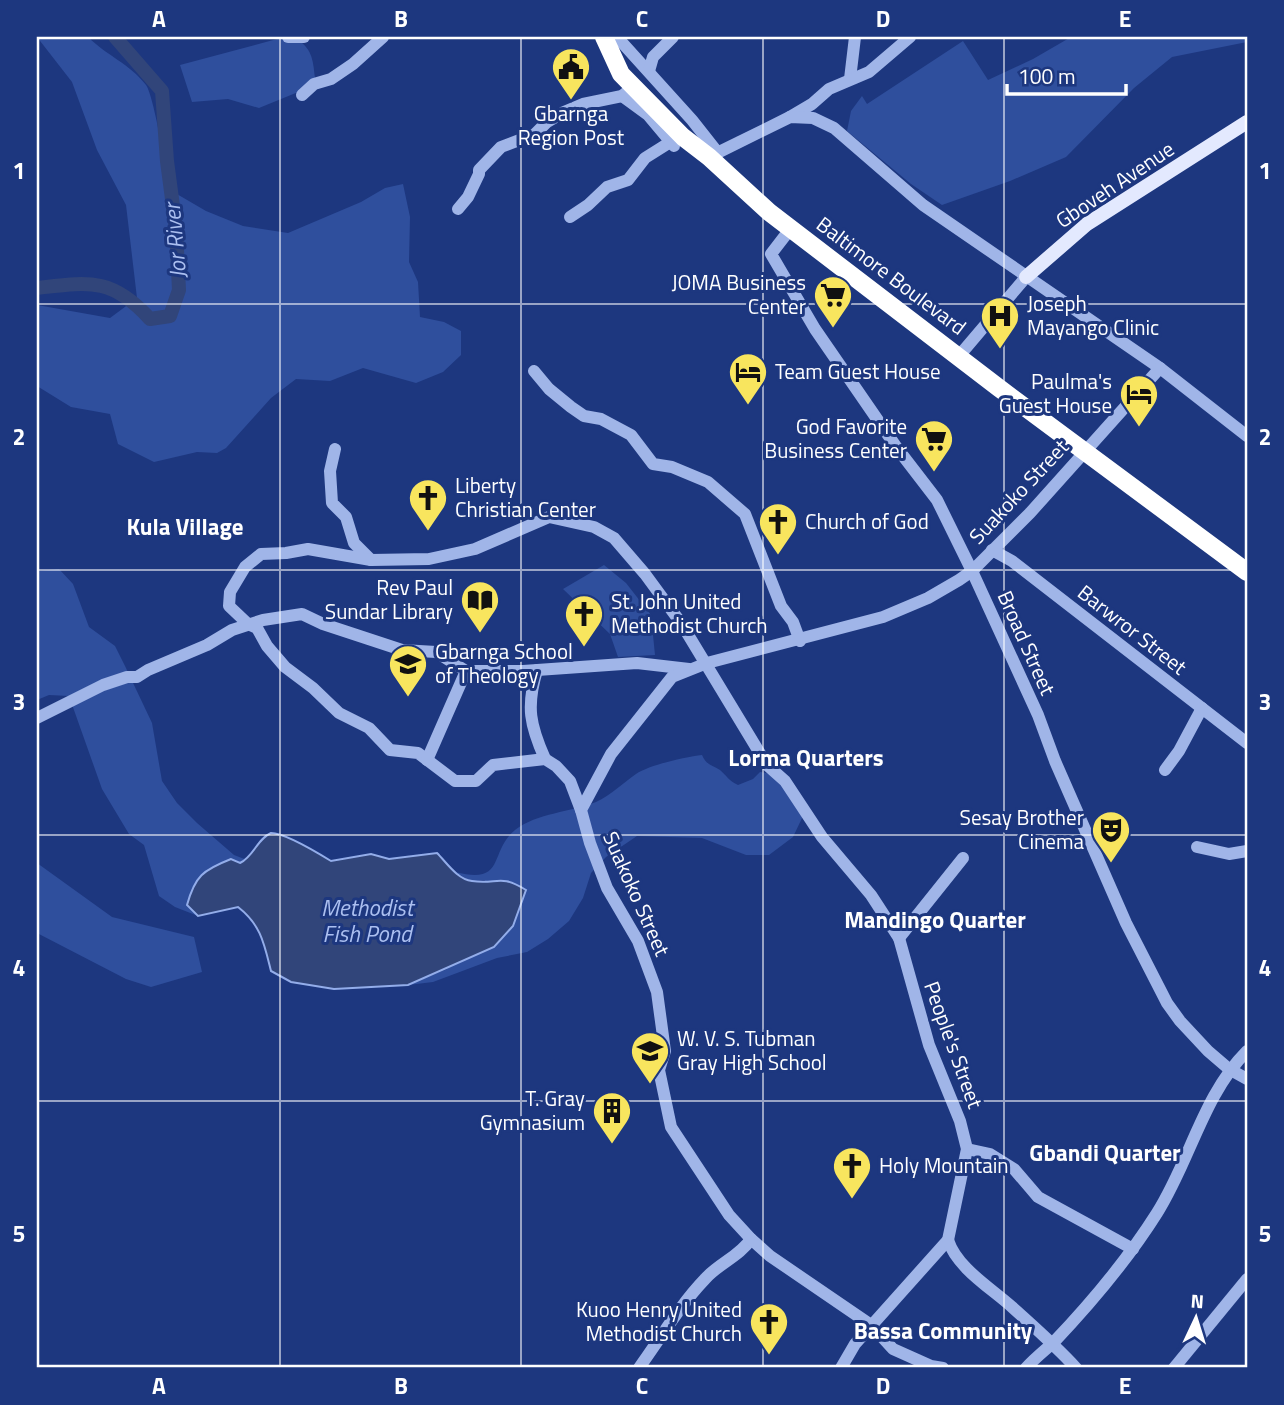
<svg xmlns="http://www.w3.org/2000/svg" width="1284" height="1405" font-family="'Titillium Web',sans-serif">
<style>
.green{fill:#2f4f9d}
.water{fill:#31457a;stroke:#93adea;stroke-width:2}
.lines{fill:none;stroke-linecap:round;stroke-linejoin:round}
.river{stroke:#31457a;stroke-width:14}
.minor{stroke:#a0b5e8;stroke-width:12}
.major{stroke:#e3e9fe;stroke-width:14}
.highway{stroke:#fff;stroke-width:18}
.grid{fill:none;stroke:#fff;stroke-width:2;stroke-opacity:0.55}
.labels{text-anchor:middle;stroke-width:6;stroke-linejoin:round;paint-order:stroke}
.poi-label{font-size:21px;fill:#fff;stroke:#1d377f;text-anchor:start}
.street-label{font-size:21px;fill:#fff;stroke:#1d377f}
.water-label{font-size:23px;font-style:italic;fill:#abbff0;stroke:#1d377f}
.neighbourhood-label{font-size:23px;font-weight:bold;fill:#fff;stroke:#1d377f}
.neatline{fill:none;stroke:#fff;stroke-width:2.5}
.grid-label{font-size:23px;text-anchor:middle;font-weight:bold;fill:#fff}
</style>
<rect width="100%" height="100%" fill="#1d377f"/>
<!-- green -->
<g class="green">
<path d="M37,37H88C106,55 130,64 146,85C154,96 166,171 170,190L206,211L243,226L288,233L361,202L385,188L403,184L410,217L409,262L418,282L420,317L444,322L461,331V355L443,372L416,383L363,368L330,381L296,379L271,398L226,448L217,453L197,452L154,462L118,444L110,414L71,407L37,386V305L110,318L137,298L126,205L97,150L72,82Z"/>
<path d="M1071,37H1247V42L1172,57L1134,88L1066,157L1010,181L942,205L911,184L847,131L851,111L862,96L867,104L963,41L988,80L1033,59Z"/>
<path d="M295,38C312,48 313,59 315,78L308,88L259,108L228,99L192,102L180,65L277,39Z"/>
<path d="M604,565L626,583L651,615L655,655L618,657L610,634L563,589Z"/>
<path d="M59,569L73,584L89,627L115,646L125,666L152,723L162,781L177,803L197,823L234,855L247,860L187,905L198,916L175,907L159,896L144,845L129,834L102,789L69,696L49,695L37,700V571Z"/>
<path d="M702,755C706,765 712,765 720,770C727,776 728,780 738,785L753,779L760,772C785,773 792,796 803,816L793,837L769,855H746L702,838L637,836L606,857L591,873L583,898L569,921L548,939L527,952L497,958L433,982L408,985L447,969L485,880L470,881L455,872C507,885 488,852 515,830C537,813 571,812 596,802C611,795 623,783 636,774C649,765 685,757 702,755Z"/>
<path d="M37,863L112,917L194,937L202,972L151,987L126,979L37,933Z"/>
</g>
<!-- water -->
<path class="water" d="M271,833C284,833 318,853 331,861L371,854L389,859L437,853C447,863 457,879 472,881C498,885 499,873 526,890L513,926L494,947L408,985L334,989L291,982L271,971C264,943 261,925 238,907L198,916L187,905C195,876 203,870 231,859L240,863C254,856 257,839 271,833Z"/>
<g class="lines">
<!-- river -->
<path class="river" d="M37,288C89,282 112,277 150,319L170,316L179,290L176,229L167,161L162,91L115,37"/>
<!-- minor -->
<g class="minor">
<path d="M288,37H304"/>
<path d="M617,37L692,120L718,153"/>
<path d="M649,71L653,57L673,37"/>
<path d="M850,79L855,37"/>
<path d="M302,95L314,84L331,79L353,64L383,37"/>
<path d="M622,96L648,115L674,146"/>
<path d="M790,117L812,104L829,89L869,72L910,37"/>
<path d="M709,157L790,117L813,118L834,128L923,205L1160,368L1247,436"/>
<path d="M458,209L468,197L479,174V170L501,147L535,134L547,122L564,112L583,104L622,96L633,87"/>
<path d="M570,217L588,205L607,187L628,180L645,158L672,141"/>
<path d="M791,228L771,254L815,329L897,448L937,500L972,571L1038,715L1055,761L1126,923L1167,1003L1180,1021L1208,1051L1229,1069L1247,1079"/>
<path d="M959,356L1026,277"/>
<path d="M534,371L549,389L571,407L584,416L601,419L631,435L653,464L672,467L708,482L745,514L781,606L793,622L800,641"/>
<path d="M335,449L330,471L332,503L346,517L354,543L371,560L429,559L475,549L549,517L594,527L614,538L645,574L681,623L767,765L785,781L822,837L871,895L899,938L929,1045L960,1121L967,1149L948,1240L855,1344L841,1368"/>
<path d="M992,550L1012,561L1247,743"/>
<path d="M371,560L308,549L286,553L261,554L245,567L230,592L229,606L248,624L257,628L267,646L285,667L313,688L339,713L369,728L390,750L418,753L455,781H476L493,765L545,759L556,766L570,781L581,810"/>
<path d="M537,670C526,707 530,725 545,759"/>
<path d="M37,718L103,685L127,677H137L148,670L207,645L232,630L263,620L302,614L323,624L402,650L436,652L466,671H523L637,663L689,669"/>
<path d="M427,760L466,671"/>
<path d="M1165,770L1179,751L1202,708"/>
<path d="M1197,847L1229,854L1247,851"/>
<path d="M899,938L963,858"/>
<path d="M967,1149L990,1154L1014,1169L1038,1197L1133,1249"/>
<path d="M948,1240C957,1268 991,1288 1012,1307C1034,1327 1056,1346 1076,1368"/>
<path d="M639,1368C660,1339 680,1305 705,1279C718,1264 740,1256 751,1239"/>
<path d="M943,1368L931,1366L893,1349L871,1325L770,1256L751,1239L729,1215L671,1127L659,1070L665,1051L657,992L638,941L607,888L590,843L581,810L611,754L672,677L707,663L883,617L928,598L959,580L972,571L1030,513L1160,368"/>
<path d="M1026,1368C1034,1359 1044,1351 1053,1343C1091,1303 1128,1259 1157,1213C1190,1161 1203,1095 1247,1051"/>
<path d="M1174,1368L1247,1279"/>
</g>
<!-- major -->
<path class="major" d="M1026,277L1087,224L1247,122"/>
<!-- highway -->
<path class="highway" d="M604,37L621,74L683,137L709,157L769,212L999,388L1247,572"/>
</g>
<!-- grid -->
<path class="grid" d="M280,37V1368M521,37V1368M763,37V1368M1004,37V1368M37,304H1247M37,570H1247M37,835H1247M37,1101H1247"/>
<!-- icons -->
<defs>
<g id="civic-pin" transform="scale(2.0125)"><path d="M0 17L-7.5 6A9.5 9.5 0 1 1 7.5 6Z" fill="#f8e55e" stroke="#1d377f"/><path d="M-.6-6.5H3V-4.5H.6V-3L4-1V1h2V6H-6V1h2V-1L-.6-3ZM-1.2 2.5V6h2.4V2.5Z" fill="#111"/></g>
<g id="supermarket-pin" transform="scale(2.0125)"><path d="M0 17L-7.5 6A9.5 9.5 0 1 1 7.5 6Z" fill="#f8e55e" stroke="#1d377f"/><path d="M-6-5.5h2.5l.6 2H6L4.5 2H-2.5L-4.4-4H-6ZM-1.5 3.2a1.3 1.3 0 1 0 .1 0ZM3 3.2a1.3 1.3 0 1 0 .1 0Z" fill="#111"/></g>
<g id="hospital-pin" transform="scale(2.0125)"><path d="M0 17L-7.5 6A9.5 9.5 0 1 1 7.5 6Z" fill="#f8e55e" stroke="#1d377f"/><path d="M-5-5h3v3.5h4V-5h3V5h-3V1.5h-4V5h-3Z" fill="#111"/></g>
<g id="hotel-pin" transform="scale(2.0125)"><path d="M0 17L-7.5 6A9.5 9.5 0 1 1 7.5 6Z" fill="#f8e55e" stroke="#1d377f"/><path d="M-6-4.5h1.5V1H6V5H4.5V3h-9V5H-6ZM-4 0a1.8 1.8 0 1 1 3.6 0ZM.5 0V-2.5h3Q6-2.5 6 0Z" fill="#111"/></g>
<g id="church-pin" transform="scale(2.0125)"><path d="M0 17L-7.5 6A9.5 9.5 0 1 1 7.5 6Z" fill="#f8e55e" stroke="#1d377f"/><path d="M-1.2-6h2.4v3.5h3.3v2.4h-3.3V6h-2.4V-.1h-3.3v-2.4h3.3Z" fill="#111"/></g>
<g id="library-pin" transform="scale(2.0125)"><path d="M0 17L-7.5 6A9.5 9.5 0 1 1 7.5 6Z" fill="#f8e55e" stroke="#1d377f"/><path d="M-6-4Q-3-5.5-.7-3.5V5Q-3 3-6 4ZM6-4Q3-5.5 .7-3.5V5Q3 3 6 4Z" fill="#111"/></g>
<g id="university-pin" transform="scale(2.0125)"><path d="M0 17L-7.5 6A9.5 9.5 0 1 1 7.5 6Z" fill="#f8e55e" stroke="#1d377f"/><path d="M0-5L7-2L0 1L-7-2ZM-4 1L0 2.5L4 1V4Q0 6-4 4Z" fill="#111"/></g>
<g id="theatre-pin" transform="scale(2.0125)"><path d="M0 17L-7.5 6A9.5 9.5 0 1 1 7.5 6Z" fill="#f8e55e" stroke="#1d377f"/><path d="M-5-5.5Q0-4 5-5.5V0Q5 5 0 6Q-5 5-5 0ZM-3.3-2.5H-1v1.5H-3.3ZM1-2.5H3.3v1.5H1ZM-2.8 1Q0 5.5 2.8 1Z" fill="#111"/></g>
<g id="school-pin" transform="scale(2.0125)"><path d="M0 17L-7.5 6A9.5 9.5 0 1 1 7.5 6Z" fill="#f8e55e" stroke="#1d377f"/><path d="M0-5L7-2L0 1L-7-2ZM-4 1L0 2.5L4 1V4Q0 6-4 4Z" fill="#111"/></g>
<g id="building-pin" transform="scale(2.0125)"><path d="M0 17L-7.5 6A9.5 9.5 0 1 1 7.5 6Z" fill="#f8e55e" stroke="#1d377f"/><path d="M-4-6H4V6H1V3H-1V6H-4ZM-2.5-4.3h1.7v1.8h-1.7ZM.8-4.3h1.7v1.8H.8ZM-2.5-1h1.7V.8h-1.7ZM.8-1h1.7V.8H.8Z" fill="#111"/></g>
</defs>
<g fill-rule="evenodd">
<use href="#civic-pin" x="571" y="67"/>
<use href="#supermarket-pin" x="833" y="295"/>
<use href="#hospital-pin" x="1000" y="316"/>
<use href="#hotel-pin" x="748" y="372"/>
<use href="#hotel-pin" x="1139" y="394"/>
<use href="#supermarket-pin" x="934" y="439"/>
<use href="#church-pin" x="428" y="498"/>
<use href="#church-pin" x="778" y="522"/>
<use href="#library-pin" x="480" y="600"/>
<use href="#church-pin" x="584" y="614"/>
<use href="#university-pin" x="408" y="664"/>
<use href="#theatre-pin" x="1111" y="830"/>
<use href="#school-pin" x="650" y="1051"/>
<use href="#building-pin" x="612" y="1111"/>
<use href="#church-pin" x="852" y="1166"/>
<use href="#church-pin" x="769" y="1322"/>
</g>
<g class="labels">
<!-- poi labels -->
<g class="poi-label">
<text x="571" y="121" text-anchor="middle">Gbarnga<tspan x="571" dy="24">Region Post</tspan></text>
<text x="806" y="290" text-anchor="end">JOMA Business<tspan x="806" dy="24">Center</tspan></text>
<text x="1027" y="311">Joseph<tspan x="1027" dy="24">Mayango Clinic</tspan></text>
<text x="775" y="379">Team Guest House</text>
<text x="1112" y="389" text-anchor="end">Paulma's<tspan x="1112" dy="24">Guest House</tspan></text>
<text x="907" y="434" text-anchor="end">God Favorite<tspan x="907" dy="24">Business Center</tspan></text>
<text x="455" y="493">Liberty<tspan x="455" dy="24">Christian Center</tspan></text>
<text x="805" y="529">Church of God</text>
<text x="453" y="595" text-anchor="end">Rev Paul<tspan x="453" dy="24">Sundar Library</tspan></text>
<text x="611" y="609">St. John United<tspan x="611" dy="24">Methodist Church</tspan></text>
<text x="435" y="659">Gbarnga School<tspan x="435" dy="24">of Theology</tspan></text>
<text x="1084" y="825" text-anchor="end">Sesay Brother<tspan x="1084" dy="24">Cinema</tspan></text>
<text x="677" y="1046">W. V. S. Tubman<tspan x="677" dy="24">Gray High School</tspan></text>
<text x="585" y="1106" text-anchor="end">T. Gray<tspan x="585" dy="24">Gymnasium</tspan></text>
<text x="879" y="1173">Holy Mountain</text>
<text x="742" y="1317" text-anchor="end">Kuoo Henry United<tspan x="742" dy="24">Methodist Church</tspan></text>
</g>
<!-- street labels -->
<g class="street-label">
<text transform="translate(1115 185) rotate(-34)" y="7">Gboveh Avenue</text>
<text transform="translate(891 276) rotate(37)" y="7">Baltimore Boulevard</text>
<text transform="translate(1019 492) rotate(-47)" y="7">Suakoko Street</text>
<text transform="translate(1132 630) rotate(38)" y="7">Barwror Street</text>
<text transform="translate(1026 643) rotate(66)" y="7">Broad Street</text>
<text transform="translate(636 894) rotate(66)" y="7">Suakoko Street</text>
<text transform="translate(953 1045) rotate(70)" y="7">People's Street</text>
</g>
<!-- water labels -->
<g class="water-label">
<text transform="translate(175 241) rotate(-95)" y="8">Jor River</text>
<text x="367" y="916">Methodist<tspan x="367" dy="26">Fish Pond</tspan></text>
</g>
<!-- neighbourhood labels -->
<g class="neighbourhood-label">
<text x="185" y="535">Kula Village</text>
<text x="806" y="766">Lorma Quarters</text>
<text x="935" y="928">Mandingo Quarter</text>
<text x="1105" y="1161">Gbandi Quarter</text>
<text x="943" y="1339">Bassa Community</text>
</g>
</g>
<!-- border -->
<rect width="1284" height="1405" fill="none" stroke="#1d377f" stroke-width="77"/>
<!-- north arrow -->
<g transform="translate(1196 1318) rotate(4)" stroke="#1d377f" stroke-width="5" paint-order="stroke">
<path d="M0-5L12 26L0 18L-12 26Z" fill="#ffffff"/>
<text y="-10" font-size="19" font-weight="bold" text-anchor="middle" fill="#ffffff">N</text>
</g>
<!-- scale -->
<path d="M1007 84v10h119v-10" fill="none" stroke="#ffffff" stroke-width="3.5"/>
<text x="1018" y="84" font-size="21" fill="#ffffff" stroke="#1d377f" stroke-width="5" paint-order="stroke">100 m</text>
<rect x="38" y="38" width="1208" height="1328" class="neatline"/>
<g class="grid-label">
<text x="159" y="27">A</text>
<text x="401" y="27">B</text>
<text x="642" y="27">C</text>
<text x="883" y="27">D</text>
<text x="1125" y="27">E</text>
<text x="19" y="179">1</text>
<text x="1265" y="179">1</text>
<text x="19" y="445">2</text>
<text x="1265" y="445">2</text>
<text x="19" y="710">3</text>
<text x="1265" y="710">3</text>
<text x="19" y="976">4</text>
<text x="1265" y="976">4</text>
<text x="19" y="1242">5</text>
<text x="1265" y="1242">5</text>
<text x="159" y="1394">A</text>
<text x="401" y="1394">B</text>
<text x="642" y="1394">C</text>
<text x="883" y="1394">D</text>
<text x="1125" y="1394">E</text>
</g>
</svg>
